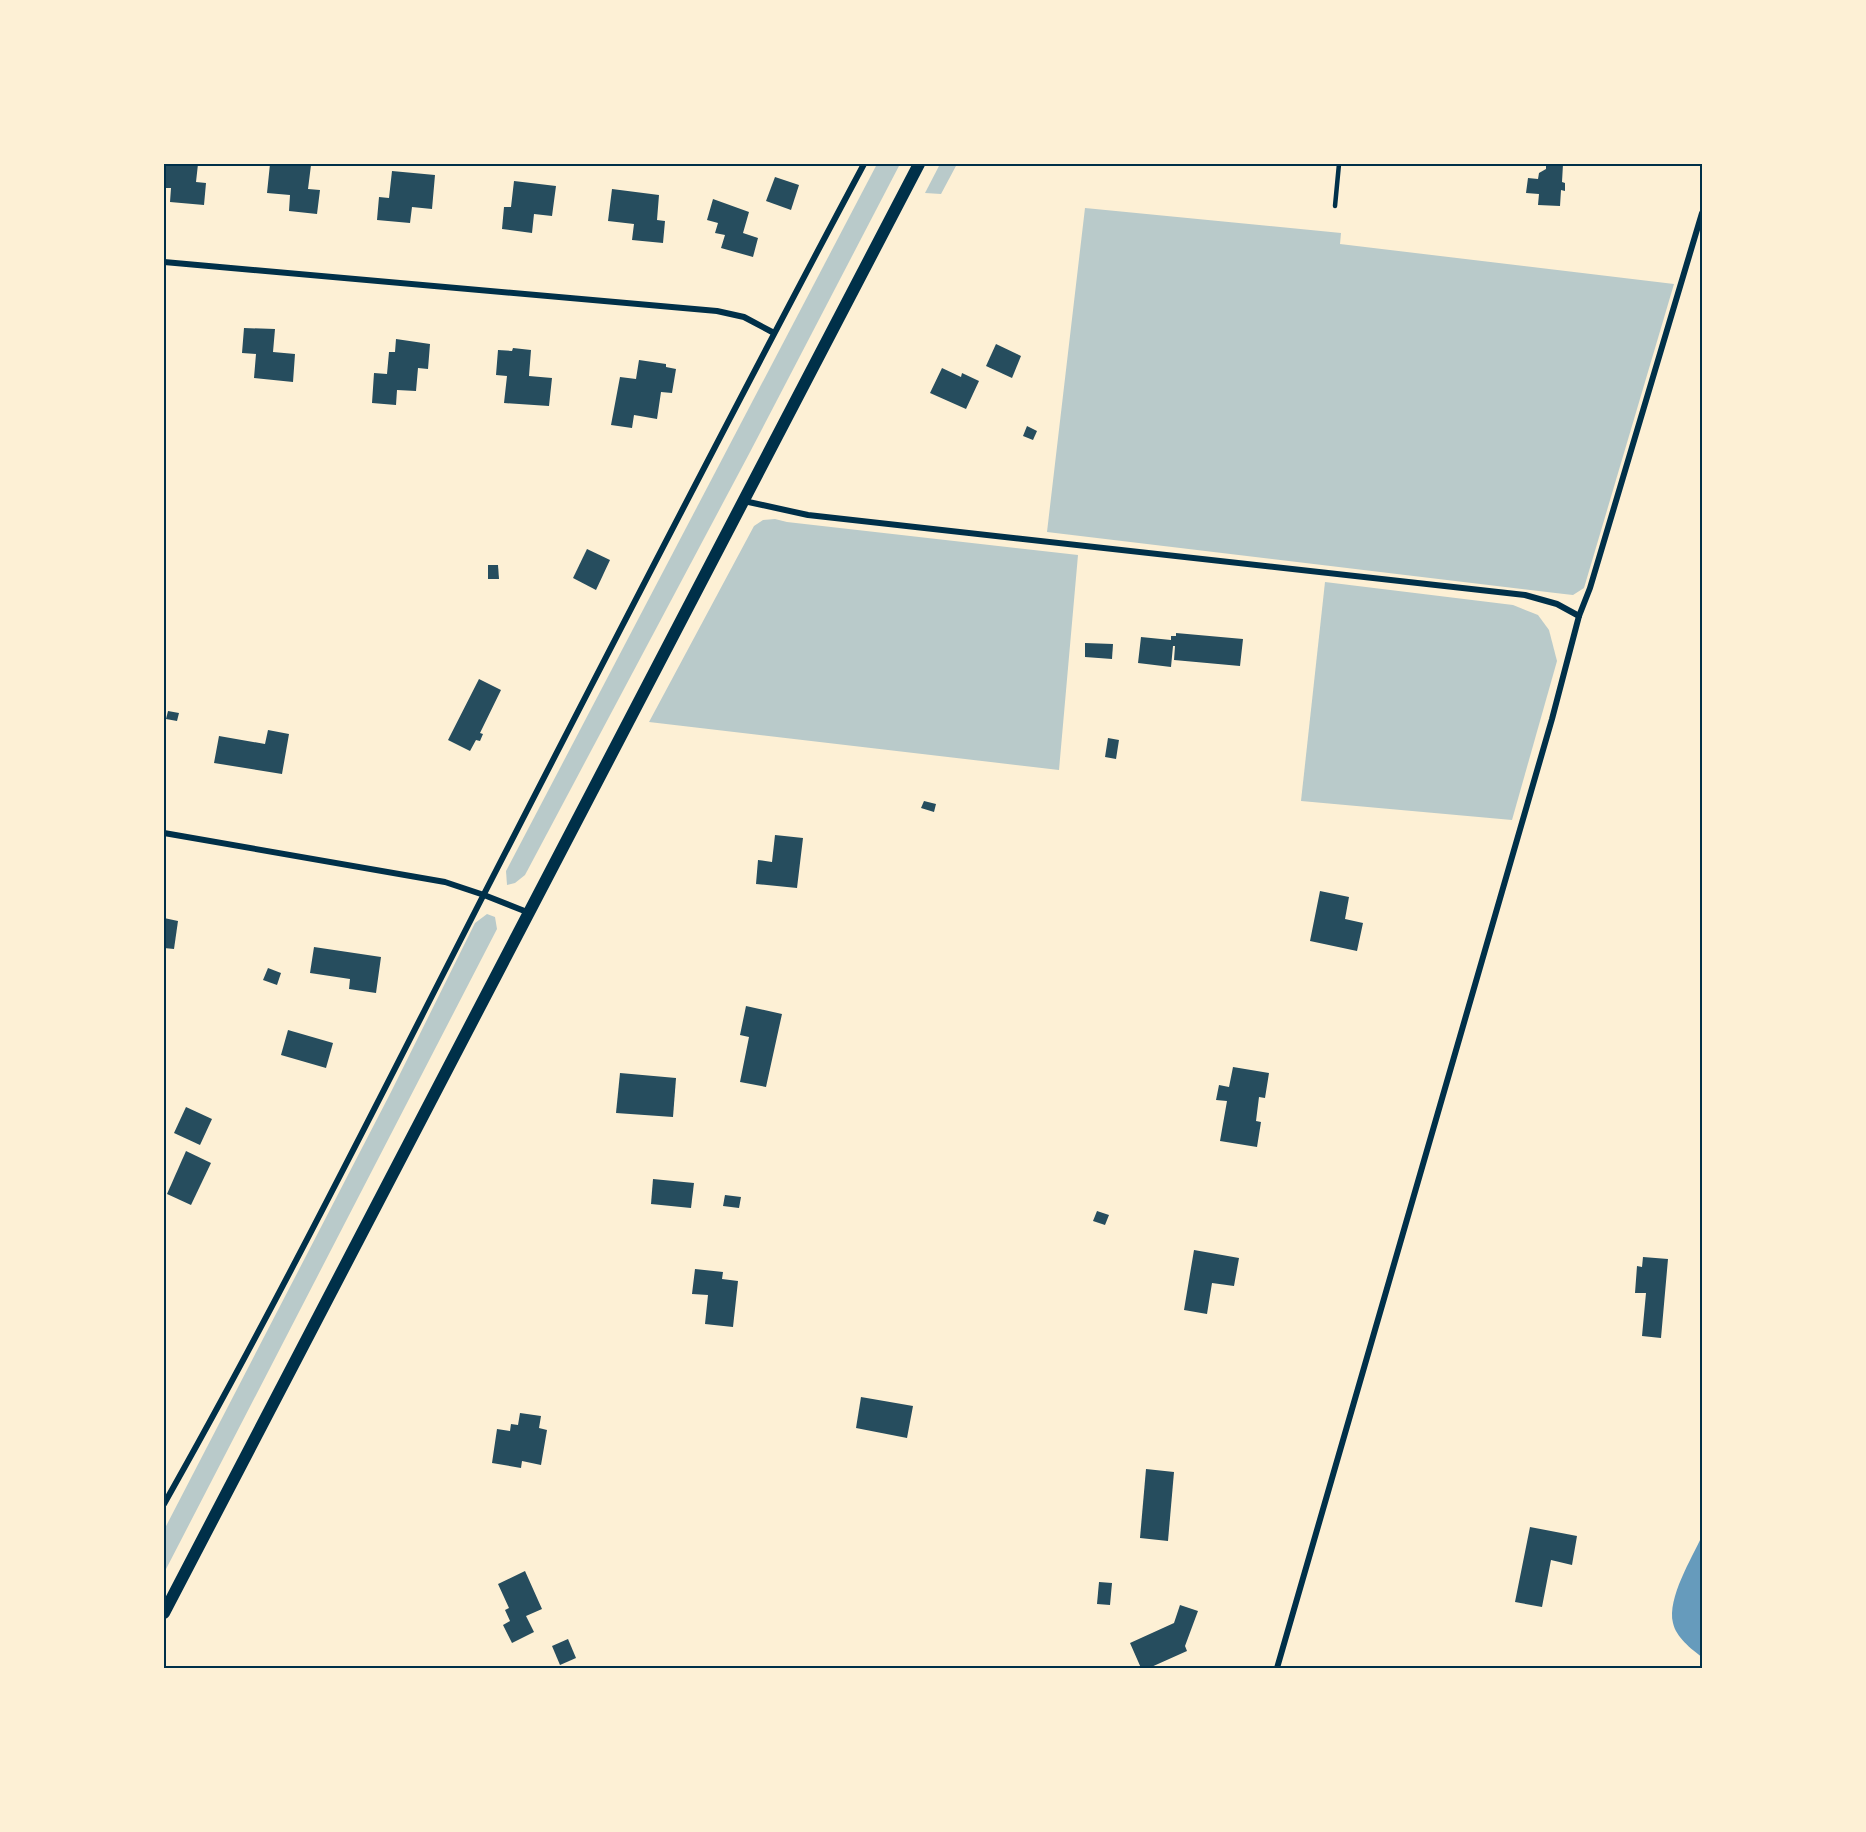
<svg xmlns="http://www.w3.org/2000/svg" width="1866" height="1832" font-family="'Varela Round',sans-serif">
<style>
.green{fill:#b9caca}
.water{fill:#669bbc}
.building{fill:#264d5e}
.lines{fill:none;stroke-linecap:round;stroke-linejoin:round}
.service{stroke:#003049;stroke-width:4.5}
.minor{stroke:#003049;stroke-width:6}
.secondary{stroke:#003049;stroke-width:12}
.neatline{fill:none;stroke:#003049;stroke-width:2}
</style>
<rect width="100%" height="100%" fill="#fdf0d5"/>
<!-- green -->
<g class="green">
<path d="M877,164H900L749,454L525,875L515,883L507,885L506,871Z"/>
<path d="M940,164H957L941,194L925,193Z"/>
<path d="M1085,208L1341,233L1340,244L1674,284L1584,588L1573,595L1564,594L1047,532Z"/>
<path d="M775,519L787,522L1078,555L1059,770L649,722L754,526L763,520Z"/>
<path d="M1325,582L1513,605L1538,615L1549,630L1557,661L1512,820L1301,801Z"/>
<path d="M487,914L495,917L497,929L164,1573V1530L391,1092L475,923Z"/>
</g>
<!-- water -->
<path class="water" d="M1702,1536V1657C1691,1649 1676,1637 1673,1623C1667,1598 1692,1558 1702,1536Z"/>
<!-- building -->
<g class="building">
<path d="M164,164H198L196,182L206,183L204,205L170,202L171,188H164Z"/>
<path d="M270,164L311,165L308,189L320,190L317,214L289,211L290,195L267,193Z"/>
<path d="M1546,164H1563L1562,182L1565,183V191L1561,190L1560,206L1538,205L1539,194L1526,193L1528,178L1538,179L1539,173L1546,169Z"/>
<path d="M392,171L435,175L432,209L412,207L410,223L377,220L379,197L389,198Z"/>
<path d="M775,177L799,185L791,210L766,201Z"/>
<path d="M514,181L556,186L552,216L534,214L532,233L502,229L504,207H511Z"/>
<path d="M612,189L659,195L657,220L665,221L663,243L632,240L634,224L608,221Z"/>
<path d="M713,199L749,212L743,233L758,238L753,257L721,248L725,235L715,233L718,223L707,220Z"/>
<path d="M244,328L275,329L273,352L295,354L293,382L254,378L256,354L242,353Z"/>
<path d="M396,339L430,344L428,369L418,368L416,391L397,390L396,405L372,403L374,373L387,374L389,352H395Z"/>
<path d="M996,344L1021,356L1012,378L986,366Z"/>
<path d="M513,348L531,350L529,376L552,378L549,406L504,403L507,376L496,375L498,350L512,351Z"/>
<path d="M639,360L666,364V367L676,369L672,393L661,392L657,419L634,415L632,428L611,425L620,377L636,379Z"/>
<path d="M942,368L961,377L962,373L979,381L966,409L930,393Z"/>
<path d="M1027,426L1037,431L1033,440L1023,436Z"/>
<path d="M587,549L610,560L596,590L573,578Z"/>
<path d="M488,565H498L499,579H488Z"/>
<path d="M1176,633L1243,639L1240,666L1174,660L1175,646H1173L1171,667L1138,663L1141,637L1171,640V636H1176Z"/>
<path d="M1085,643L1113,644L1112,659L1085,657Z"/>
<path d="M479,679L501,690L480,733L483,734L480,741L476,740L470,751L448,740Z"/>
<path d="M168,711L179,713L177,721L166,719Z"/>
<path d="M268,730L289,734L282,774L214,763L219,736L265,744Z"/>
<path d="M1108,738L1119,740L1116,759L1105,757Z"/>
<path d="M924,801L936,804L934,812L921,808Z"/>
<path d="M775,835L803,838L797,888L756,884L758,860L772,862Z"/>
<path d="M1320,891L1349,897L1345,919L1363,923L1357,951L1310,941Z"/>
<path d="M164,918L178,921L174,949L164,948Z"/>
<path d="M314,947L381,957L376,993L349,989L350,979L310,973Z"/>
<path d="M268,968L281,973L277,985L263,980Z"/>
<path d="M746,1006L782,1014L766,1087L740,1082L749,1037L740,1035Z"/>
<path d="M288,1030L333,1043L326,1068L281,1055Z"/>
<path d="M1233,1067L1269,1073L1265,1098L1259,1097L1256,1121L1261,1122L1257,1147L1220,1141L1227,1101L1216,1100L1219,1085L1229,1087Z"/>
<path d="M620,1073L676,1078L673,1117L616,1113Z"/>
<path d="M186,1107L212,1119L200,1145L174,1133Z"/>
<path d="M186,1151L211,1163L191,1205L167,1194Z"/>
<path d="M653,1179L694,1183L691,1208L651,1204Z"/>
<path d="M725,1195L741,1197L739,1208L723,1206Z"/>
<path d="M1097,1211L1109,1215L1105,1225L1093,1221Z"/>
<path d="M1194,1250L1239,1258L1234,1286L1212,1283L1207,1314L1184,1310Z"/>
<path d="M1643,1257L1668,1259L1661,1338L1642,1336L1646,1293H1635L1637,1266L1642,1267Z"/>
<path d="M695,1269L723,1272L722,1279L738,1281L733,1327L705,1324L708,1295L692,1294Z"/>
<path d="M861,1397L913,1406L907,1438L856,1428Z"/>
<path d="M520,1413L541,1416L539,1428L547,1430L541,1465L522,1461L521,1468L492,1463L497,1429L510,1431L511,1424L518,1425Z"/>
<path d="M1146,1469L1174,1472L1168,1541L1140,1538Z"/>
<path d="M1530,1527L1577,1536L1572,1565L1551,1560L1542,1607L1515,1602Z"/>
<path d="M525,1571L542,1609L526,1616L534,1632L512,1643L503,1625L510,1621L505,1610L509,1608L498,1584Z"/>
<path d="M1099,1582L1112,1583L1110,1605L1097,1604Z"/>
<path d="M1180,1605L1198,1611L1185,1646L1187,1651L1149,1668H1141L1130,1643L1174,1623Z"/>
<path d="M568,1639L576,1658L560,1665L552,1646Z"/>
</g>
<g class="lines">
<!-- service -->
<path class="service" d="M1335,206L1339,164"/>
<!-- minor -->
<g class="minor">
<path d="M164,262L717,311L744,317L774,333"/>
<path d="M744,501L808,515L1525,595L1557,604L1579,616"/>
<path d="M164,833L445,882L484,895L527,912"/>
<path d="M164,1504C276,1306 378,1101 482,898C608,653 734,407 864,164"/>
<path d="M1277,1668L1552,719L1579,616L1590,588L1702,213"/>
</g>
<!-- secondary -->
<path class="secondary" d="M164,1613L919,164"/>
</g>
<!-- border -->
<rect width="1866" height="1832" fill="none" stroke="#fdf0d5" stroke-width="330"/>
<rect x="165" y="165" width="1536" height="1502" class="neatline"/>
</svg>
